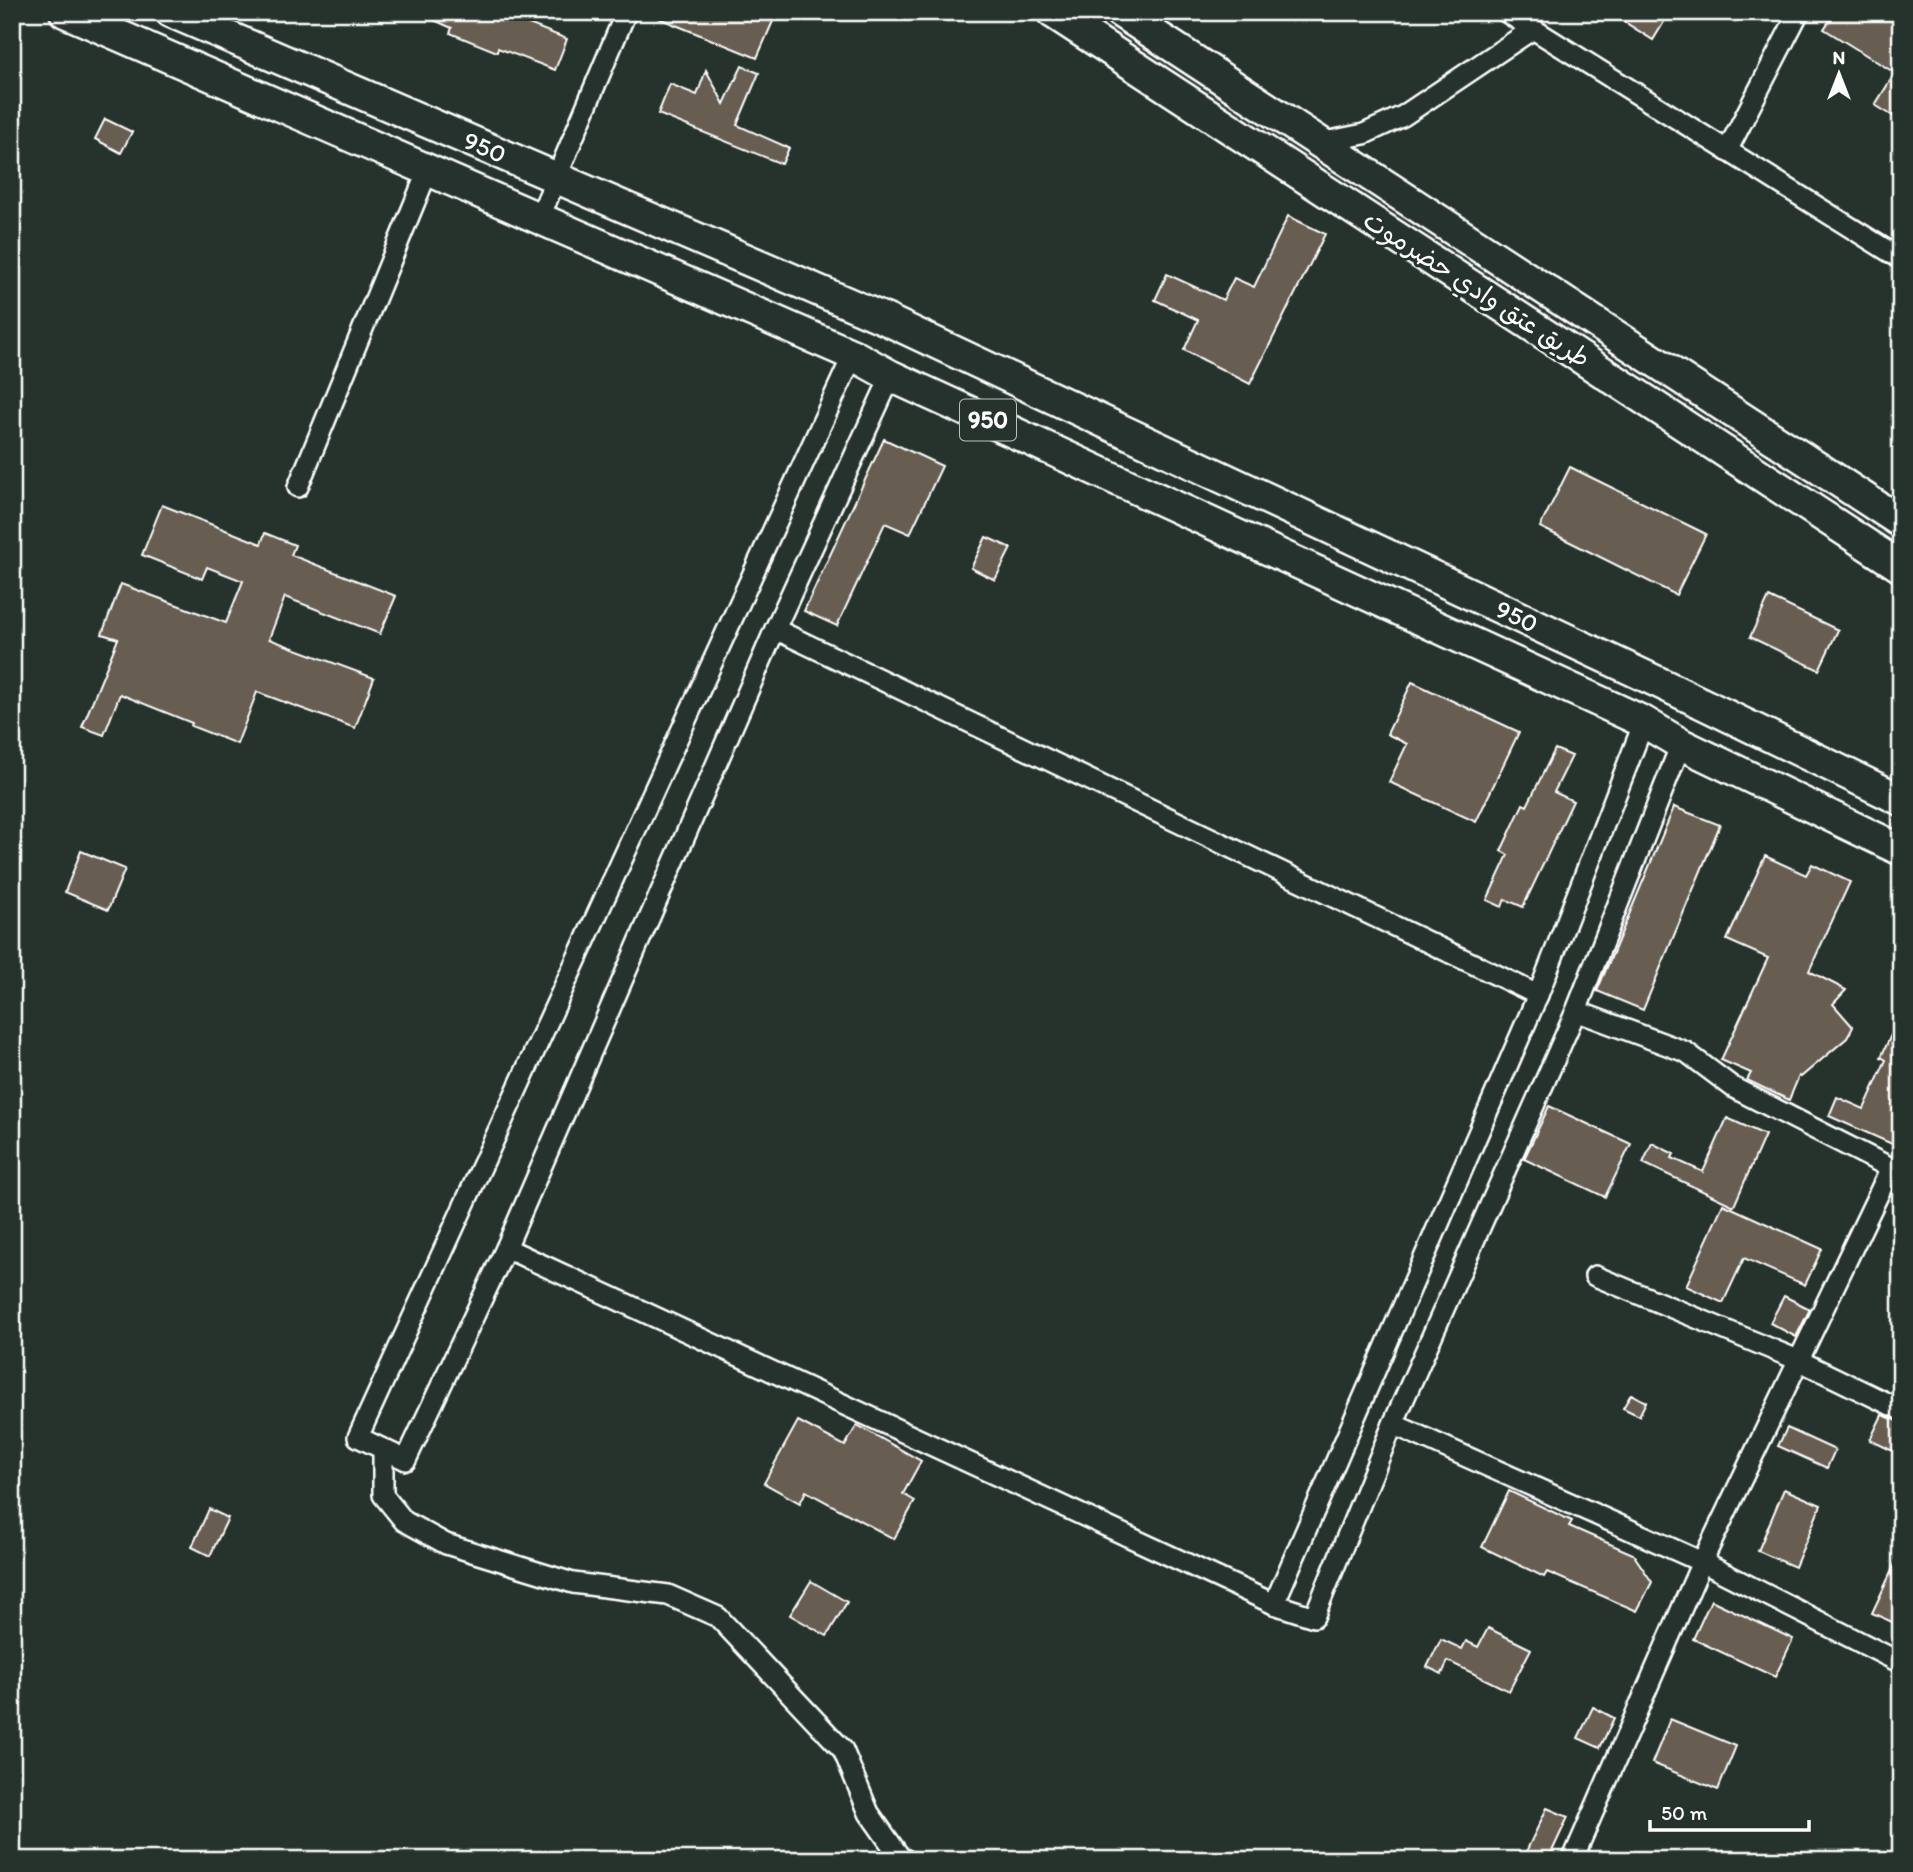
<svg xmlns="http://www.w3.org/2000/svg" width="1913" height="1872" font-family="Itim,'Playpen Sans Arabic',sans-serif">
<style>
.building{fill:#675d51;stroke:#fff;stroke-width:2}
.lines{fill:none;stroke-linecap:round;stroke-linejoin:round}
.minor-casing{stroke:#fff;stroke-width:24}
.primary-casing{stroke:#fff;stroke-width:35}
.minor{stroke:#26332d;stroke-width:19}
.primary{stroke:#26332d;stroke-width:30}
.labels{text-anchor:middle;stroke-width:6;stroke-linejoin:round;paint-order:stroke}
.shield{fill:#26332d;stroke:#bec2c0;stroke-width:2}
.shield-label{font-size:24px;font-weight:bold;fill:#fff}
.street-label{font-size:26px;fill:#fff;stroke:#26332d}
</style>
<rect width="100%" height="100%" fill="#26332d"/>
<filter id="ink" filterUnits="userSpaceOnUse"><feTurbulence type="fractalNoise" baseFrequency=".0143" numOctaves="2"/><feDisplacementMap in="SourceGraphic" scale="14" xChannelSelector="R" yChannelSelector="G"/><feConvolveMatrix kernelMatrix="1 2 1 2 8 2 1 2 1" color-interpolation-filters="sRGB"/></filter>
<g filter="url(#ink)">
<!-- building -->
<g class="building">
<path d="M416,12H513L511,17L567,39L555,70L498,48L497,52L450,33L452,28Z"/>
<path d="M690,12H777L757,58L646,13Z"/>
<path d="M1609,12H1670L1653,40Z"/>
<path d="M1835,12H1901V121L1875,105L1895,73L1824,29Z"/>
<path d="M742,66L759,73L737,125L789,148L782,164L658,114L670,84L697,95L706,70L724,104Z"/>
<path d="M105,119L132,132L121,153L95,139Z"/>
<path d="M1288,216L1325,234L1250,384L1184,350L1198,320L1155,300L1167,274L1223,300L1234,278L1254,287Z"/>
<path d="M884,439L942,466L910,534L885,523L837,626L804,611Z"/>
<path d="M1570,467L1706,534L1676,595L1540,527Z"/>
<path d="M162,505L261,544L265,533L295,545L291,555L396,596L380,634L285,597L269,639L374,678L355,728L257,692L237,744L191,726L192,723L120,694L104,735L82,727L118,639L102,634L121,584L226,623L243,581L207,567L202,579L142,555Z"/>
<path d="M986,537L1011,548L995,580L971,568Z"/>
<path d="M1769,597L1838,630L1819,670L1750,637Z"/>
<path d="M1412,682L1519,732L1476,822L1389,782L1407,744L1387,734Z"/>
<path d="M1555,749L1572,756L1554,792L1573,801L1523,907L1505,899L1502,907L1487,900L1508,855L1501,851L1523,804L1527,806Z"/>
<path d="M1674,807L1720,825L1643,1010L1597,991Z"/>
<path d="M81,851L125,869L108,910L65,892Z"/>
<path d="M1765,856L1806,875L1812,864L1850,882L1809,971L1846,990L1833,1004L1853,1027L1847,1038L1801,1077L1799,1076L1789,1100L1747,1080L1751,1073L1721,1060L1768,958L1727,940Z"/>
<path d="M1901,1013V1148L1829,1116L1837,1097L1864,1109L1886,1060L1881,1057Z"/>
<path d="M1549,1106L1631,1144L1605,1197L1524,1159Z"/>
<path d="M1727,1118L1765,1135L1734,1206L1643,1163L1652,1143L1674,1154L1672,1158L1703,1172Z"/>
<path d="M1723,1204L1822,1249L1805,1285L1744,1258L1723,1303L1686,1286Z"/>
<path d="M1784,1296L1810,1309L1796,1337L1770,1323Z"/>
<path d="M1631,1394L1646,1402L1639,1416L1623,1408Z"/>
<path d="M1882,1415L1901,1422V1455L1870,1440Z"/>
<path d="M798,1421L845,1446L857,1425L921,1461L903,1494L915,1501L894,1539L806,1491L800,1503L764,1483Z"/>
<path d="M1787,1428L1835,1450L1827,1468L1778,1446Z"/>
<path d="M1784,1489L1821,1505L1795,1567L1758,1551Z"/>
<path d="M1509,1491L1572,1521L1569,1526L1633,1554L1652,1582L1637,1611L1547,1572L1544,1577L1482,1547Z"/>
<path d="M209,1509L228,1518L210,1556L192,1547Z"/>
<path d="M1901,1551V1626L1872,1613Z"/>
<path d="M811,1581L847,1602L827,1636L790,1615Z"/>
<path d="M1711,1600L1793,1639L1775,1677L1693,1639Z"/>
<path d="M1488,1628L1531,1649L1509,1691L1448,1661L1442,1674L1427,1667L1441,1639L1462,1649L1466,1641L1478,1647Z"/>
<path d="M1593,1707L1614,1718L1600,1748L1578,1738Z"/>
<path d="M1670,1719L1736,1746L1718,1790L1652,1763Z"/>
<path d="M1547,1808L1568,1817L1548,1860H1522Z"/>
</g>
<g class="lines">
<!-- minor casing -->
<g class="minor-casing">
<g id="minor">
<path d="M1506,12L1901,259"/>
<path d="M1320,143L1364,134L1403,116L1533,29"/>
<path d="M1727,151L1799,12"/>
<path d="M539,219L626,12"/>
<path d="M853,355L358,1437L406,1460L506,1248L775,629L891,376"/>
<path d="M298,487L428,170"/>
<path d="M775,629L1538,995"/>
<path d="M1576,1011L1686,1052L1734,1088L1901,1173"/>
<path d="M506,1248L1274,1604L1314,1617L1393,1424L1576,1011L1681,744"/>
<path d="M1595,1276L1798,1360L1901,1410"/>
<path d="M1393,1424L1702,1562L1901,1663"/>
<path d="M383,1449V1495L404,1521L446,1544L573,1583L668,1595L718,1617L843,1750L869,1813L900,1857L906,1860"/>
<path d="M1274,1604L1538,995L1644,722"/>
<path d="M1575,1854L1702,1562L1891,1168"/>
</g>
</g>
<!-- primary casing -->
<g class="primary-casing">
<g id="primary">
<path d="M65,12L853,355L891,376L1644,722L1681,744L1901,850"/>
<path d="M171,12L887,320L1662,684L1901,800"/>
<path d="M1052,12L1901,567"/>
<path d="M1120,12L1901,522"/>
</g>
</g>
<!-- minor -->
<use href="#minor" class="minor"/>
<!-- primary -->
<use href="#primary" class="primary"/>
</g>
</g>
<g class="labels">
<!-- shield labels -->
<rect class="shield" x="960" y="399.5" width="56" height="41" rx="5"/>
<g class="shield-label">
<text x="988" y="428">950</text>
</g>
<!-- street labels -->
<g class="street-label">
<text transform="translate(485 147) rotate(23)" y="9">950</text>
<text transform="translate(1477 289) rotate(33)" y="9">طريق عتق وادي حضرموت</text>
<text transform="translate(1517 616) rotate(25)" y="9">950</text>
</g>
</g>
<!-- margin -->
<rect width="1913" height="1872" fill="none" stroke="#26332d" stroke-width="42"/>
<rect x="21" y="21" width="1871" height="1830" fill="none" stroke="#fff" stroke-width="2.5" filter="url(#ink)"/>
<!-- north arrow -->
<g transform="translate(1839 74)" stroke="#26332d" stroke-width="5" paint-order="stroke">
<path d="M0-5L12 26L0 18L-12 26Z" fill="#ffffff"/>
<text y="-10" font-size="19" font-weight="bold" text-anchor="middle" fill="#ffffff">N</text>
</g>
<!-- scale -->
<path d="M1650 1820v10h159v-10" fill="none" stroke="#ffffff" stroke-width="3.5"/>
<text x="1661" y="1820" font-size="21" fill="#ffffff" stroke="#26332d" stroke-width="5" paint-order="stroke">50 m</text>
</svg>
